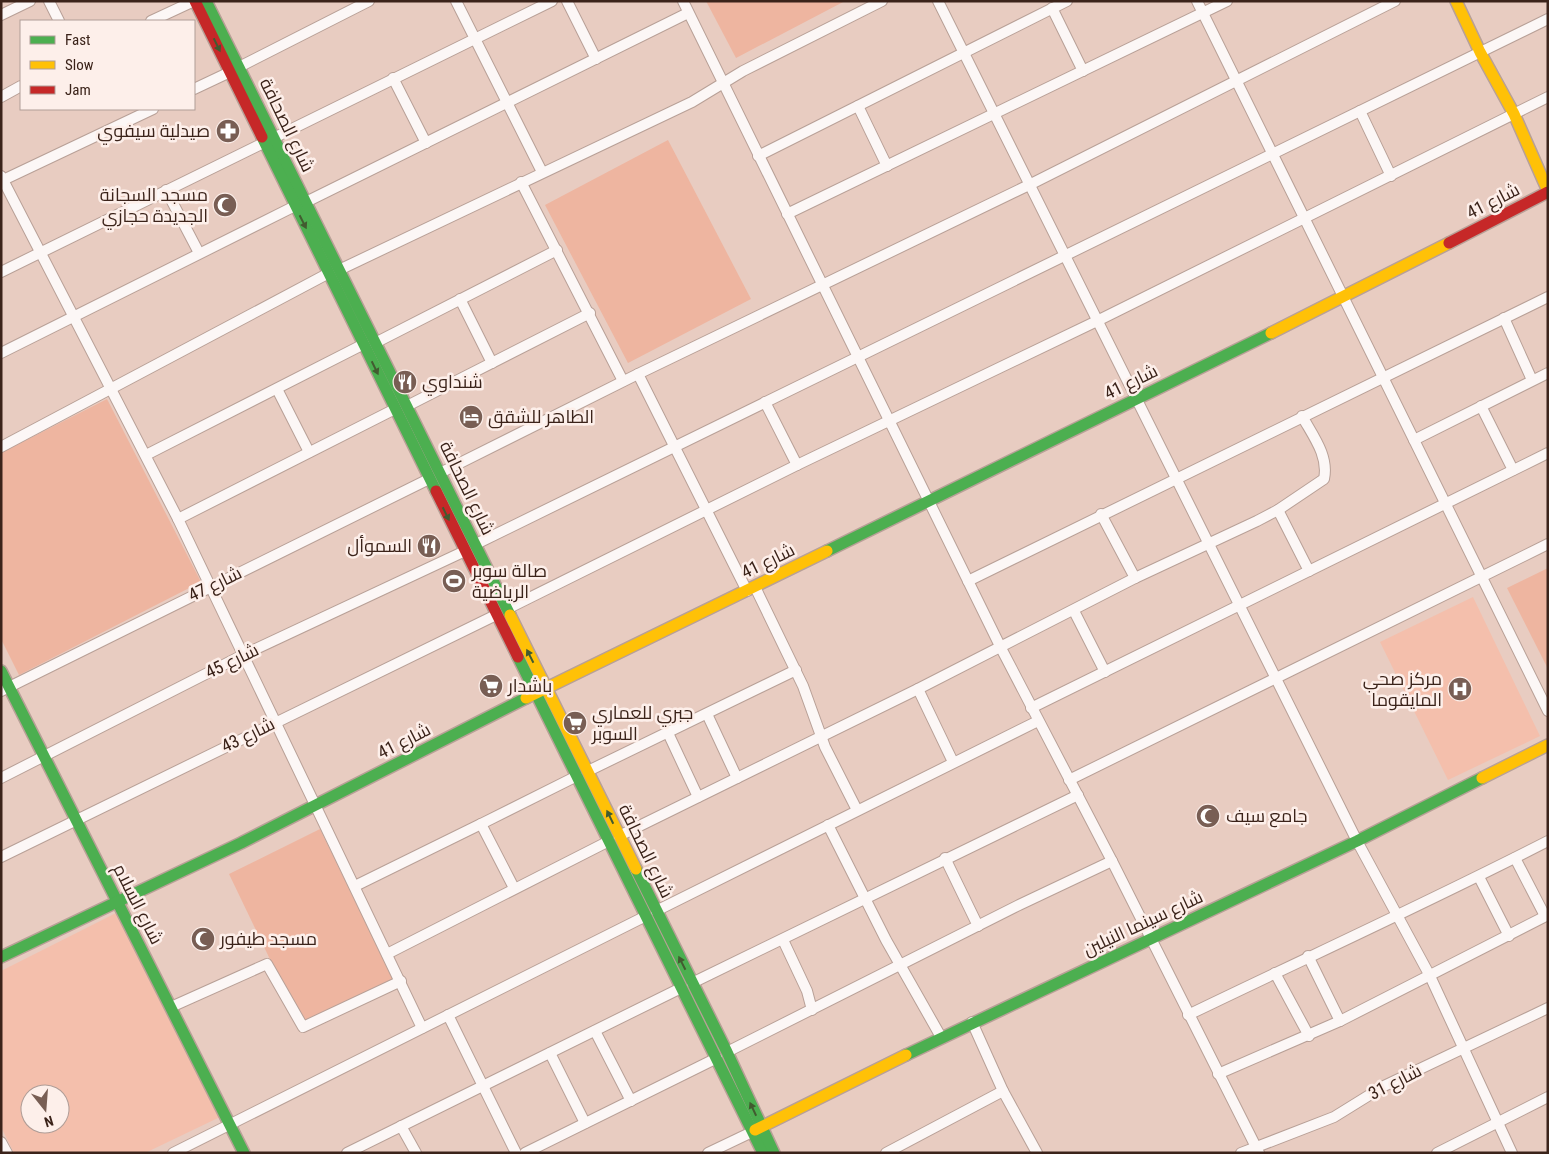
<svg xmlns="http://www.w3.org/2000/svg" width="1549" height="1154" font-family="'Roboto Condensed',Cairo,sans-serif">
<style>
.built{fill:#f4bfac;fill-rule:evenodd}
.park{fill:#eeb5a0}
.lines{fill:none;stroke-linecap:round;stroke-linejoin:round}
.street-casing{stroke:#b8a097;stroke-width:12}
.fast-casing{stroke:#b8a097;stroke-width:14}
.slow-casing{stroke:#b8a097;stroke-width:14}
.jam-casing{stroke:#b8a097;stroke-width:14}
.street{stroke:#fcf7f6;stroke-width:10}
.fast{stroke:#4caf50;stroke-width:11}
.slow{stroke:#ffc107;stroke-width:11}
.jam{stroke:#c62828;stroke-width:11}
.oneway{fill:#425b30}
.labels{text-anchor:middle;stroke-width:5;stroke-linejoin:round;paint-order:stroke}
.street-label{font-size:18px;fill:#3b231a;stroke:#fdefea}
.poi-label{font-size:18px;fill:#3b231a;stroke:#fdefea;text-anchor:start}
</style>
<rect width="100%" height="100%" fill="#e8ccc1"/>
<!-- built -->
<g class="built">
<path d="M1473,597L1540,736L1448,780L1380,642Z"/>
<path d="M120,911L220,1117L145,1153H14L1,1127V971ZM30,1094H60V1124H30Z"/>
</g>
<!-- park -->
<g class="park">
<path d="M706,1H845L736,58Z"/>
<path d="M668,140L751,299L628,363L545,205Z"/>
<path d="M107,399L201,582L19,675L1,639V453Z"/>
<path d="M1548,568V669L1507,588Z"/>
<path d="M320,829L394,981L302,1026L229,874Z"/>
</g>
<g class="lines">
<!-- street casing -->
<g class="street-casing">
<g id="street">
<path d="M49,1L59,21"/>
<path d="M456,1L542,172"/>
<path d="M567,1L596,59"/>
<path d="M683,1L1002,650L1112,861L1259,1153"/>
<path d="M938,1L1357,841L1430,976L1512,1153"/>
<path d="M1197,1L1548,711"/>
<path d="M1052,8L1083,71"/>
<path d="M1,15L30,1"/>
<path d="M151,21L194,1"/>
<path d="M239,67L369,1"/>
<path d="M393,78L426,143"/>
<path d="M194,89L230,72"/>
<path d="M1,97L21,86"/>
<path d="M858,106L887,166"/>
<path d="M1360,111L1391,176"/>
<path d="M758,156L1067,1"/>
<path d="M1,176L178,519L422,1028"/>
<path d="M1,181L153,109"/>
<path d="M521,182L623,381"/>
<path d="M166,190L199,253"/>
<path d="M306,202L688,13"/>
<path d="M787,214L1227,1"/>
<path d="M339,270L692,102L743,71L882,1"/>
<path d="M1,272L552,1"/>
<path d="M460,299L492,363"/>
<path d="M1504,318L1532,380"/>
<path d="M375,343L557,250"/>
<path d="M1,353L295,206"/>
<path d="M638,374L747,591"/>
<path d="M277,389L309,452"/>
<path d="M765,402L797,465"/>
<path d="M407,406L590,313"/>
<path d="M1481,406L1513,470"/>
<path d="M1414,440L1548,373"/>
<path d="M1,447L329,273"/>
<path d="M146,455L364,344"/>
<path d="M440,473L638,374L1029,185L1395,1"/>
<path d="M1278,510L1309,571"/>
<path d="M1101,514L1135,578"/>
<path d="M178,519L395,409"/>
<path d="M476,544L1548,19"/>
<path d="M968,581L1548,297"/>
<path d="M755,587L803,686L825,747L857,810"/>
<path d="M507,609L797,465L1097,321L1548,97"/>
<path d="M1074,611L1105,672"/>
<path d="M918,689L953,762"/>
<path d="M1,691L429,479"/>
<path d="M1031,708L1548,453"/>
<path d="M707,714L737,778"/>
<path d="M668,733L698,797"/>
<path d="M588,771L796,670"/>
<path d="M1,778L243,655L465,551"/>
<path d="M1069,780L1548,544"/>
<path d="M828,825L886,940L941,1037"/>
<path d="M619,836L918,689L1135,578L1257,521L1278,510L1324,479C1329,456 1313,436 1302,416"/>
<path d="M1,857L496,615"/>
<path d="M945,858L978,926"/>
<path d="M1515,858L1545,916"/>
<path d="M1479,877L1509,936"/>
<path d="M355,886L481,824"/>
<path d="M514,888L481,824L577,776"/>
<path d="M656,911L1038,721"/>
<path d="M783,940L807,991L812,1010"/>
<path d="M387,954L609,841"/>
<path d="M1308,956L1340,1021"/>
<path d="M1275,973L1309,1036"/>
<path d="M692,983L1078,795"/>
<path d="M171,1007L267,964L303,1027L401,981"/>
<path d="M448,1015L516,1153"/>
<path d="M1188,1015C1308,957 1429,902 1548,841"/>
<path d="M972,1022L1003,1091L1037,1153"/>
<path d="M595,1031L631,1101"/>
<path d="M727,1052L1019,905L1112,861"/>
<path d="M550,1053L585,1123"/>
<path d="M1218,1074L1340,1021L1548,915"/>
<path d="M401,1126L416,1153"/>
<path d="M1,1142L7,1153"/>
<path d="M173,1153L646,916"/>
<path d="M347,1153L681,988"/>
<path d="M525,1153L717,1058"/>
<path d="M708,1153L752,1132"/>
<path d="M886,1153L1003,1091"/>
<path d="M1241,1153L1334,1117L1384,1086L1548,1008"/>
<path d="M1437,1153L1548,1097"/>
</g>
</g>
<!-- fast casing -->
<g class="fast-casing">
<g id="fast">
<path d="M206,1L510,615"/>
<path d="M262,137L436,491"/>
<path d="M827,551L1271,333"/>
<path d="M518,657L763,1153"/>
<path d="M1,671L244,1153"/>
<path d="M636,869L727,1052L774,1153"/>
<path d="M1,957L241,843L526,698"/>
<path d="M906,1055L1357,841L1482,778"/>
</g>
</g>
<!-- slow casing -->
<g class="slow-casing">
<g id="slow">
<path d="M1456,1L1480,52L1514,114L1548,191"/>
<path d="M1271,333L1449,243"/>
<path d="M510,615L636,869"/>
<path d="M526,698L827,551"/>
<path d="M1482,778L1548,745"/>
<path d="M755,1130L906,1055"/>
</g>
</g>
<!-- jam casing -->
<g class="jam-casing">
<g id="jam">
<path d="M195,1L262,137"/>
<path d="M1449,243L1548,192"/>
<path d="M436,491L518,657"/>
</g>
</g>
<!-- street -->
<use href="#street" class="street"/>
<!-- fast -->
<use href="#fast" class="fast"/>
<!-- slow -->
<use href="#slow" class="slow"/>
<!-- jam -->
<use href="#jam" class="jam"/>
</g>
<!-- one-way arrows -->
<defs><path id="oneway-solid" d="M-6-.8H1V-3.2L6.5 0L1 3.2V.8H-6Z" transform="scale(1.25)"/></defs>
<g class="oneway">
<use href="#oneway-solid" transform="translate(217 45) rotate(64)"/>
<use href="#oneway-solid" transform="translate(303 222) rotate(63)"/>
<use href="#oneway-solid" transform="translate(375 368) rotate(64)"/>
<use href="#oneway-solid" transform="translate(446 514) rotate(64)"/>
<use href="#oneway-solid" transform="translate(530 656) rotate(-117)"/>
<use href="#oneway-solid" transform="translate(610 817) rotate(-116)"/>
<use href="#oneway-solid" transform="translate(682 963) rotate(-117)"/>
<use href="#oneway-solid" transform="translate(753 1109) rotate(-115)"/>
</g>
<!-- icons -->
<defs>
<g id="pharmacy-disc" transform="scale(1.25)"><circle r="9.5" fill="#785e54" stroke="#fdefea"/><path d="M-2-6h4v4h4v4h-4v4h-4v-4h-4v-4h4Z" fill="#fff"/></g>
<g id="mosque-disc" transform="scale(1.25)"><circle r="9.5" fill="#785e54" stroke="#fdefea"/><path d="M3.5-4.9A6 6 0 1 0 3.5 4.9A5 5 0 1 1 3.5-4.9Z" fill="#fff"/></g>
<g id="restaurant-disc" transform="scale(1.25)"><circle r="9.5" fill="#785e54" stroke="#fdefea"/><path d="M-5-6h1v4h1v-4h1v4h1v-4h1v5L-1.5 .5V6h-2V.5L-5-1ZM5-6V6H3V1.5H1.5Q1.5-4 5-6Z" fill="#fff"/></g>
<g id="hotel-disc" transform="scale(1.25)"><circle r="9.5" fill="#785e54" stroke="#fdefea"/><path d="M-6-4.5h1.5V1H6V5H4.5V3h-9V5H-6ZM-4 0a1.8 1.8 0 1 1 3.6 0ZM.5 0V-2.5h3Q6-2.5 6 0Z" fill="#fff"/></g>
<g id="stadium-disc" transform="scale(1.25)"><circle r="9.5" fill="#785e54" stroke="#fdefea"/><path d="M0-5a6.5 5 0 1 0 0 10a6.5 5 0 1 0 0-10ZM-3.5-1.8h7v3.6h-7Z" fill="#fff"/></g>
<g id="supermarket-disc" transform="scale(1.25)"><circle r="9.5" fill="#785e54" stroke="#fdefea"/><path d="M-6-5.5h2.5l.6 2H6L4.5 2H-2.5L-4.4-4H-6ZM-1.5 3.2a1.3 1.3 0 1 0 .1 0ZM3 3.2a1.3 1.3 0 1 0 .1 0Z" fill="#fff"/></g>
<g id="hospital-disc" transform="scale(1.25)"><circle r="9.5" fill="#785e54" stroke="#fdefea"/><path d="M-5-5h3v3.5h4V-5h3V5h-3V1.5h-4V5h-3Z" fill="#fff"/></g>
</defs>
<g fill-rule="evenodd">
<use href="#pharmacy-disc" x="228" y="131"/>
<use href="#mosque-disc" x="225" y="205"/>
<use href="#restaurant-disc" x="405" y="382"/>
<use href="#hotel-disc" x="471" y="417"/>
<use href="#restaurant-disc" x="429" y="546"/>
<use href="#stadium-disc" x="454" y="581"/>
<use href="#supermarket-disc" x="491" y="686"/>
<use href="#hospital-disc" x="1460" y="689"/>
<use href="#supermarket-disc" x="575" y="723"/>
<use href="#mosque-disc" x="1208" y="816"/>
<use href="#mosque-disc" x="203" y="939"/>
</g>
<g class="labels">
<!-- street labels -->
<g class="street-label">
<text transform="translate(287 125) rotate(64)" y="6">شارع الصحافة</text>
<text transform="translate(1493 201) rotate(-27)" y="6">شارع 41</text>
<text transform="translate(1131 382) rotate(-26)" y="6">شارع 41</text>
<text transform="translate(467 488) rotate(64)" y="6">شارع الصحافة</text>
<text transform="translate(768 561) rotate(-26)" y="6">شارع 41</text>
<text transform="translate(215 584) rotate(-26)" y="6">شارع 47</text>
<text transform="translate(232 661) rotate(-26)" y="6">شارع 45</text>
<text transform="translate(248 735) rotate(-26)" y="6">شارع 43</text>
<text transform="translate(404 741) rotate(-27)" y="6">شارع 41</text>
<text transform="translate(646 851) rotate(64)" y="6">شارع الصحافة</text>
<text transform="translate(138 904) rotate(63)" y="6">شارع السلام</text>
<text transform="translate(1143 923) rotate(-25)" y="6">شارع سينما النيلين</text>
<text transform="translate(1395 1082) rotate(-27)" y="6">شارع 31</text>
</g>
<!-- poi labels -->
<g class="poi-label">
<text x="210" y="137" text-anchor="end">صيدلية سيفوي</text>
<text x="208" y="201" text-anchor="end">مسجد السجانة<tspan x="208" dy="21">الجديدة حجازي</tspan></text>
<text x="422" y="388">شنداوي</text>
<text x="488" y="423">الطاهر للشقق</text>
<text x="412" y="552" text-anchor="end">السموأل</text>
<text x="472" y="577">صالة سوبر<tspan x="472" dy="21">الرياضية</tspan></text>
<text x="1442" y="685" text-anchor="end">مركز صحي<tspan x="1442" dy="21">المايقوما</tspan></text>
<text x="508" y="692">باشدار</text>
<text x="592" y="719">جبري للعماري<tspan x="592" dy="21">السوبر</tspan></text>
<text x="1226" y="822">جامع سيف</text>
<text x="220" y="945">مسجد طيفور</text>
</g>
</g>
<!-- border -->
<rect width="1549" height="1154" fill="none" stroke="#3b231a" stroke-width="5"/>
<!-- legend -->
<rect x="20" y="20" width="175" height="90" fill="#fdefea" stroke="#af9d97"/>
<rect x="30" y="36" width="25" height="8" fill="#4caf50" stroke="#af9d97"/>
<text x="65" y="45" font-size="15" fill="#3b231a">Fast</text>
<rect x="30" y="61" width="25" height="8" fill="#ffc107" stroke="#af9d97"/>
<text x="65" y="70" font-size="15" fill="#3b231a">Slow</text>
<rect x="30" y="86" width="25" height="8" fill="#c62828" stroke="#af9d97"/>
<text x="65" y="95" font-size="15" fill="#3b231a">Jam</text>
<!-- north arrow -->
<g transform="translate(45 1109) rotate(163)"><circle r="24" fill="#fdefea" stroke="#af9d97"/>
<path d="M0-4L9 19L0 12L-9 19Z" fill="#785e54"/>
<text y="-8" font-size="14" font-weight="bold" text-anchor="middle" fill="#3b231a">N</text>
</g>
</svg>
